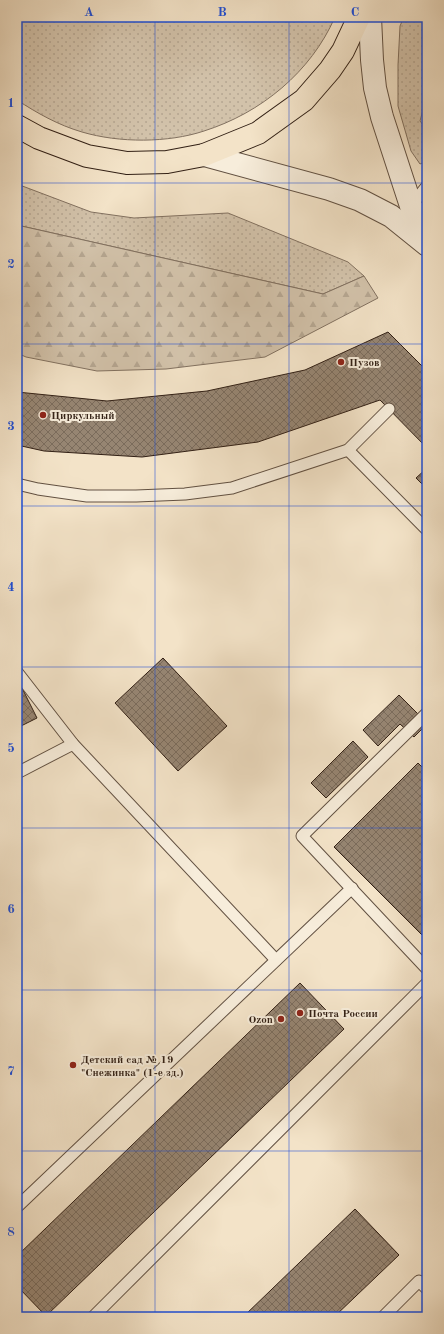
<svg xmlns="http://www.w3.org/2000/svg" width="444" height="1334" font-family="'Old Standard TT',serif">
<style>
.grass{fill:url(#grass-dots);stroke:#827160}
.forest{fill:url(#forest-firs);stroke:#827160}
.building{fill:url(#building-cross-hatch);stroke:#322015}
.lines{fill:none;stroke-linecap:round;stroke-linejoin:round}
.service-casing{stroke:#625142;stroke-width:13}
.tertiary-casing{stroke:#625142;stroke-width:24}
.primary-casing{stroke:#322015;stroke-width:24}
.service{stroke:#f7eddb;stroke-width:11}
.tertiary{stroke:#f7eddb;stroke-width:22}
.primary{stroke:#f3e3c8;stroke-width:22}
.grid{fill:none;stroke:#1d4ed8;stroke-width:1;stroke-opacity:0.55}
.poi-dot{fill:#8f2418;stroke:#f7eddb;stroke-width:1.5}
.labels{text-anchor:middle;stroke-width:4;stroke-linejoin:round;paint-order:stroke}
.poi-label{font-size:11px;font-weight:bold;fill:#322015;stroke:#f7eddb;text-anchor:start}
.neatline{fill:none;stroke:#1d4ed8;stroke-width:1.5}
.grid-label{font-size:13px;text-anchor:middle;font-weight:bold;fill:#1d4ed8}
</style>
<defs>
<pattern id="grass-dots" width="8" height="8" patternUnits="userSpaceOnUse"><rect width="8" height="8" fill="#d2c2aa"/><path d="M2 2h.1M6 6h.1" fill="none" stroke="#b5a691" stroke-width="1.8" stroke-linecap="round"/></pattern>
<pattern id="forest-firs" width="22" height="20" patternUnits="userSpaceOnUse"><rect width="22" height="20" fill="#d2c2aa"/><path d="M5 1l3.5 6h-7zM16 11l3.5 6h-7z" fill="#b5a691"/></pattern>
<pattern id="building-cross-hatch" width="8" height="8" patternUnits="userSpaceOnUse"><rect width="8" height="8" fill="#968572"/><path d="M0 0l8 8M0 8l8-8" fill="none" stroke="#7b6c5c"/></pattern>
</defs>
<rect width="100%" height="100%" fill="#f3e3c8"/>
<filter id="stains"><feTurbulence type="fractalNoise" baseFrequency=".005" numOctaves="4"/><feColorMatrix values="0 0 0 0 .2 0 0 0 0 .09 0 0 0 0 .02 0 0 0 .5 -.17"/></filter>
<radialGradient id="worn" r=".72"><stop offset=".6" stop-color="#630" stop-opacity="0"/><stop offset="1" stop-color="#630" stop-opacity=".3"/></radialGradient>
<!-- grass -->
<g class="grass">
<path d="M17,17H335C311,72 261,113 204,131C168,143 119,143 82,132C58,125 37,113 17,100Z"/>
<path d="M404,17H427V94L420,121L427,130V161L420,164L411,151L398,106V65L400,26Z"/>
<path d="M17,184L91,212L134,218L228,213L348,262L364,276L323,294L17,225Z"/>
</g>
<!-- forest -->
<path class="forest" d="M17,225L323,294L364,276L378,298L265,357L166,369L97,371L26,357L17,353Z"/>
<!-- building -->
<g class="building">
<path d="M388,332L427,371V448L380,400L258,442L142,457L44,451L17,445V392L107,401L207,391L305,370Z"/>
<path d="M427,468V489L416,478Z"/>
<path d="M163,658L227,726L178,771L115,703Z"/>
<path d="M17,678L37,718L17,728Z"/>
<path d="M399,695L427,723V724L414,737L400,724L378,746L363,730Z"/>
<path d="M353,741L368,757L326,798L311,783Z"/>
<path d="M418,763L427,772V938L426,939L334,847Z"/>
<path d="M300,983L344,1029L46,1316L17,1286V1256Z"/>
<path d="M355,1209L399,1255L334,1317H243Z"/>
</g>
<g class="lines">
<!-- service casing -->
<g class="service-casing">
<g id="service">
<path d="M411,206L427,186"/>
<path d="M348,450L427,530"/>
<path d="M17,484L38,489L87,496H136L185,494L232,488L348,450L389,409"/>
<path d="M17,672L73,744L276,960"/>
<path d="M427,715L426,714L302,836L427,969"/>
<path d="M17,773L73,744"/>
<path d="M17,1207L352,888"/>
<path d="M93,1317L427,983"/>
<path d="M383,1317L419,1281L427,1289"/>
</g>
</g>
<!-- tertiary casing -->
<g class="tertiary-casing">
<g id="tertiary">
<path d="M370,17L372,60L375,88L382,117L411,206L427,237"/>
<path d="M204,155L329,189L360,200L391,216L427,245"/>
</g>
</g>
<!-- primary casing -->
<g class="primary-casing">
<path id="primary" d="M17,126L39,138L87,156L127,163L167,162L204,155L258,133L304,100L330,70L343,51L359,17"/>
</g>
<!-- service -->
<use href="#service" class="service"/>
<!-- tertiary -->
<use href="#tertiary" class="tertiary"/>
<!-- primary -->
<use href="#primary" class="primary"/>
</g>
<!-- grid -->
<path class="grid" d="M155,17V1317M289,17V1317M17,183H427M17,344H427M17,506H427M17,667H427M17,828H427M17,990H427M17,1151H427"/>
<!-- markers -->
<g class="poi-dot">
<circle cx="341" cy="362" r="4"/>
<circle cx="43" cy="415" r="4"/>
<circle cx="300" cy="1013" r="4"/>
<circle cx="281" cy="1019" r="4"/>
<circle cx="73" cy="1065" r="4"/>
</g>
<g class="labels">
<!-- poi labels -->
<g class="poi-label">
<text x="349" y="366">Пузов</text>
<text x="51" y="419">Циркульный</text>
<text x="308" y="1017">Почта России</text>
<text x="273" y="1023" text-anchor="end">Ozon</text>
<text x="81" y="1063">Детский сад № 19<tspan x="81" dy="13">"Снежинка" (1-е зд.)</tspan></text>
</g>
</g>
<!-- margin -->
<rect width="444" height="1334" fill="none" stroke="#f3e3c8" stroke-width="44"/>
<rect x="22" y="22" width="400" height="1290" class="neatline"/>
<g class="grid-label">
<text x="89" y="16">A</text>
<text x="222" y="16">B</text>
<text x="355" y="16">C</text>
<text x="11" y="107">1</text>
<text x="11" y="268">2</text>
<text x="11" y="430">3</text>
<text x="11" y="591">4</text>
<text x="11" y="752">5</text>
<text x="11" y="913">6</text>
<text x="11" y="1075">7</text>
<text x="11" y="1236">8</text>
</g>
<rect width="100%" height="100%" filter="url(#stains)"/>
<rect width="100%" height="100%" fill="url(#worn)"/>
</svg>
